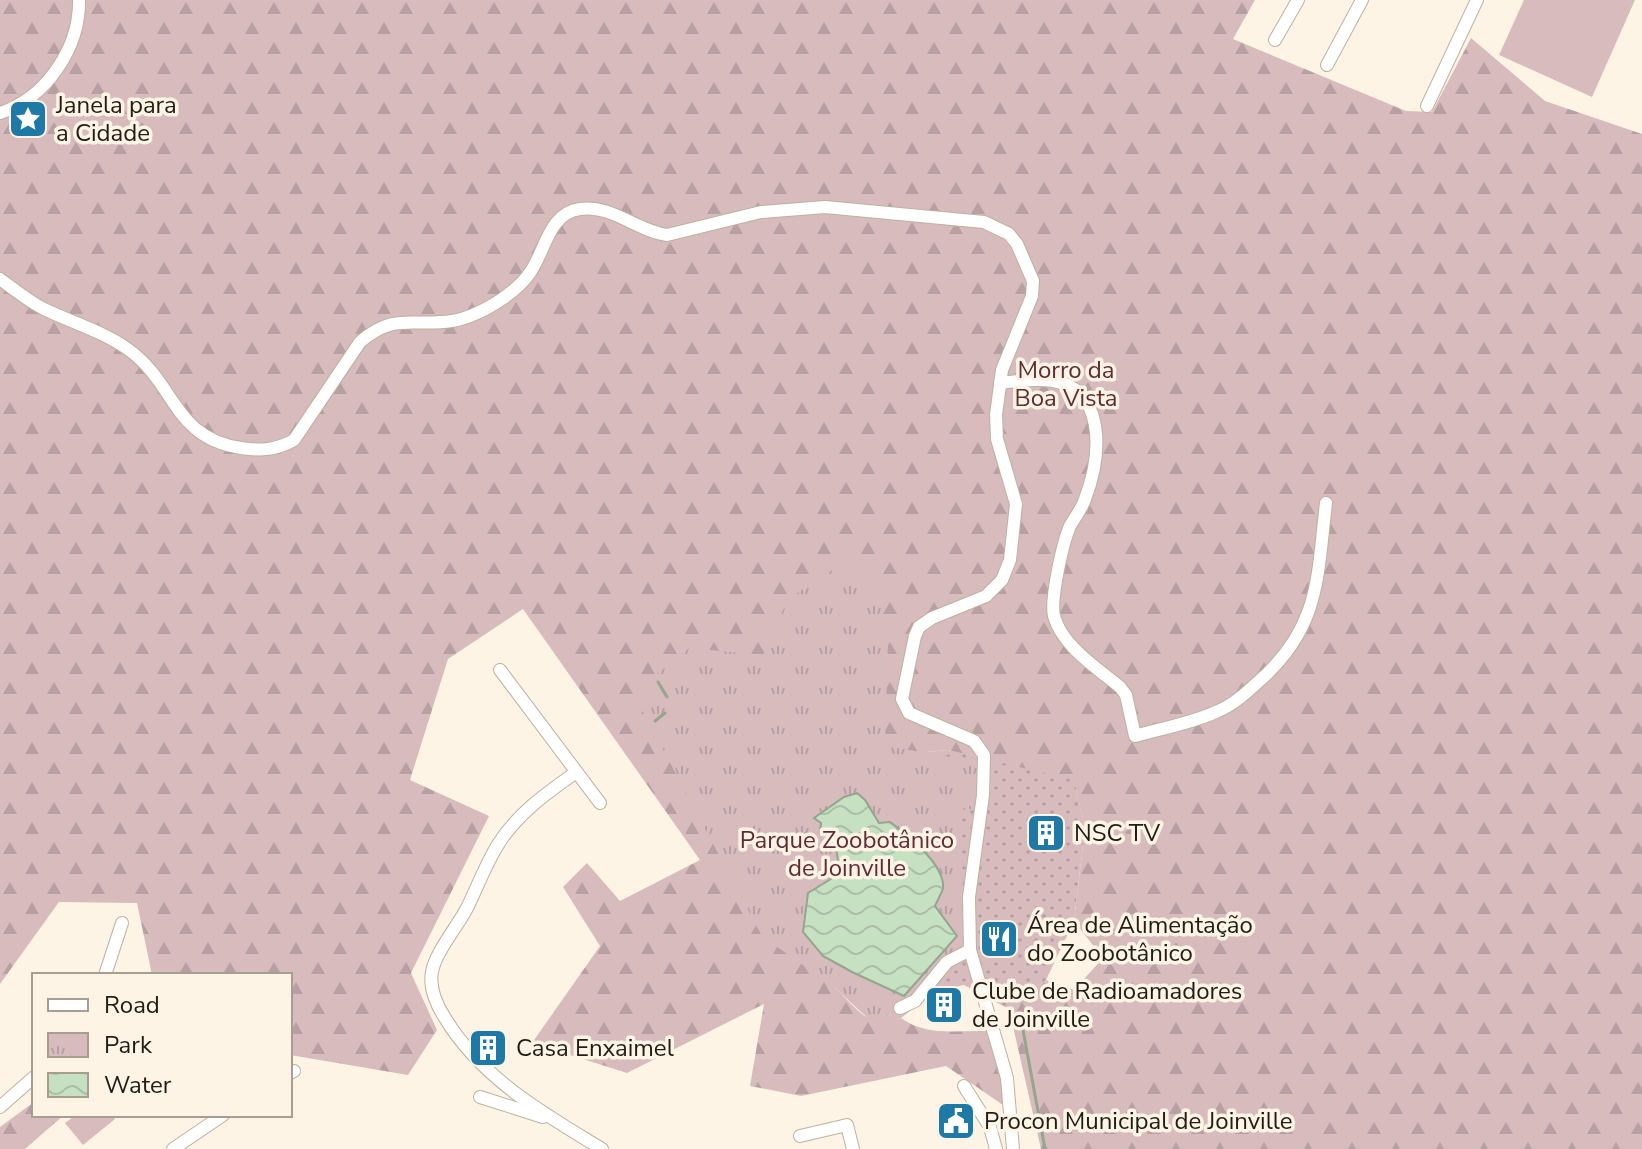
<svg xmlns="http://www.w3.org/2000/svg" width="1642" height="1149" font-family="'Nunito Sans',sans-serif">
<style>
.grass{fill:url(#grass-dots)}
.forest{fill:url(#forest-firs)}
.park{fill:url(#park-tufts)}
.pitch{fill:#d7bbbd}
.water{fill:url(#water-waves);stroke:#94a68d;stroke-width:2}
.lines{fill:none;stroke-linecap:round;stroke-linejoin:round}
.stream{stroke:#94a68d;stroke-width:3}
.minor-casing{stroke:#bdb19f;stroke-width:14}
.minor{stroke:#fff;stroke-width:12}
.labels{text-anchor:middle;stroke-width:7;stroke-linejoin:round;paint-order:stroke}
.poi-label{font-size:24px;fill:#211c15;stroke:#fef4e5;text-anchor:start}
.park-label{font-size:24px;fill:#622a32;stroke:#fef4e5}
</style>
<defs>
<pattern id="grass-dots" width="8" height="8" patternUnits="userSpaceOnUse" patternTransform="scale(2)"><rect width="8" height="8" fill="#d7bbbd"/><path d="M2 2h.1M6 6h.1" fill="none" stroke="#b8a0a2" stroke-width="1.8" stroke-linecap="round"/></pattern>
<pattern id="forest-firs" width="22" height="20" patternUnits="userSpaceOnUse" patternTransform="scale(2)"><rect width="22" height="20" fill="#d7bbbd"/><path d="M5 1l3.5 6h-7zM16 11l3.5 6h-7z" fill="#b8a0a2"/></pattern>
<pattern id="park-tufts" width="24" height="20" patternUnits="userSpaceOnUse" patternTransform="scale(2)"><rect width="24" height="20" fill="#d7bbbd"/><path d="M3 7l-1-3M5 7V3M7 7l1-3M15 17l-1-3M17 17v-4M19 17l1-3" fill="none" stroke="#b8a0a2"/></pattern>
<pattern id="water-waves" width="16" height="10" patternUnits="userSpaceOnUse" patternTransform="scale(2)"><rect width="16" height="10" fill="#c6e1c1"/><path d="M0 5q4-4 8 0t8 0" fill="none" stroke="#aac0a5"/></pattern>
</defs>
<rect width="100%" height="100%" fill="#fef4e5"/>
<!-- grass -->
<path class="grass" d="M948,750L1074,779L1085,828L1074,921L1046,980L1009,1009L964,985L935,991L901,1018L889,1024L881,756Z"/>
<!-- forest -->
<g class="forest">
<path d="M0,0H1255L1233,39L1406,111L1432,112L1471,38L1545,101L1642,134V1149H1041L1009,1009L1046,980L1074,990L1103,958L1074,921L1085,828L1074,780L948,750L881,756L835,988C856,1007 871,1033 901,1018C927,1037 957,1030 987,1031L1002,1076L1006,1107L946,1066L801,1096L750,1086L764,1004L627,1073L532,1043L600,946L563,887L587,863L620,901L700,860L523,609L448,659L410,780L489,816L411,973L437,1030L408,1075L290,1055V975H152L137,903L59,902L0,984Z"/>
<path d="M34,1102V1115H64L25,1149H0V1127Z"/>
</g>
<!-- park -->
<path class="park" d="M852,557L877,584L888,641L885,746L975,761L982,775L980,808L959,810L966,948L902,1016L889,1024L872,1022L835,988L762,936L641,708L642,686L689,648L763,655L788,599Z"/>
<!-- pitch -->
<g class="pitch">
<path d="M1524,0H1635L1592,97L1499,55Z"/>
<path d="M76,1115H111L115,1119L83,1145L65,1123Z"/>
</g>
<!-- water -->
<path class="water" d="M857,793L865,800L879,823L890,822C907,835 945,864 943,888C942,893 937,901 935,906L957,936L904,996L852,972L823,956L803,932L808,893L839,874L837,853L825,833H820L821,823L814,818L844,797Z"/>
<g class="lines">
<!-- stream -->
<g class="stream">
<path d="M658,682L667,697"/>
<path d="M655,721L665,713"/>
<path d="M1020,1014L1045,1149"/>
</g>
<!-- minor casing -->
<g class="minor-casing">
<g id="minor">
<path d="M1275,40L1298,0"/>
<path d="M1327,65L1362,0"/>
<path d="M1427,106L1477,0"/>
<path d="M0,113C46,98 80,48 79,0"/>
<path d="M0,279C15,290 29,302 46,310C74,323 104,332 129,350C176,384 173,438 241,448C261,451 276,450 294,440L360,342C395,312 412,327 452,321C470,318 487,309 502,299C512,292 522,284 529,274C545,253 548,213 580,209C611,204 637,231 667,235L761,212L825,207L984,222L1009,234L1017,244L1033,281L1032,296L1002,370L996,415L997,439L1016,504L1010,560L1002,580L986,596L932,618L919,627L915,636L902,699L909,713L974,741L984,755L983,795L969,897L970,950L1007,1078L1013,1149"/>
<path d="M1000,383C1048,377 1090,374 1096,433C1098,456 1093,478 1085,499C1082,509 1075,517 1070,526C1063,542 1050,599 1054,616C1062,646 1097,668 1120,687L1126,695L1135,736C1163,728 1193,723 1218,711C1233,705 1246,693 1258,682C1320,628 1317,579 1326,503"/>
<path d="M500,670L600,803"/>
<path d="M575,773C547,793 518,813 499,843C486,863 478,886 467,908C457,927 435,953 432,972C429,988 437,1006 445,1018C482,1079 543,1113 602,1149"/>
<path d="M105,975L122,923"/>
<path d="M900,1008L915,1001L947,962L970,950"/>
<path d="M290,1073L294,1071"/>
<path d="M964,1086L990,1127L996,1149"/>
<path d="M480,1097L543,1117"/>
<path d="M0,1107L34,1077"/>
<path d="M800,1136L847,1125L853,1149"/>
<path d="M173,1149L223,1115"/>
</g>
</g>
<!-- minor -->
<use href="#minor" class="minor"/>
</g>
<!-- icons -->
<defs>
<g id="sight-square" transform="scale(2)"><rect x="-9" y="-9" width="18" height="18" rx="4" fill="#1e79a7" stroke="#fef4e5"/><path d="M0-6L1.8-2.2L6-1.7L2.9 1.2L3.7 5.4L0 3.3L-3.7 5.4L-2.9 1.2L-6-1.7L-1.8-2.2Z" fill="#fff"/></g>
<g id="building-square" transform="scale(2)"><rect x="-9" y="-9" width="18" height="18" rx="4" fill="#1e79a7" stroke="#fef4e5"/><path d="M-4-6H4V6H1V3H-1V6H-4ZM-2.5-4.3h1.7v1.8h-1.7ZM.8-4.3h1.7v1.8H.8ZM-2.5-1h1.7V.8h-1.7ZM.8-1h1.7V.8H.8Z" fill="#fff"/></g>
<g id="restaurant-square" transform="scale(2)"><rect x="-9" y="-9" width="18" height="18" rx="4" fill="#1e79a7" stroke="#fef4e5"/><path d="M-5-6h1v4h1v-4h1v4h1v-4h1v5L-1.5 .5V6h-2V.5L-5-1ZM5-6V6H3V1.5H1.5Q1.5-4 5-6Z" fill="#fff"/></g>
<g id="civic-square" transform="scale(2)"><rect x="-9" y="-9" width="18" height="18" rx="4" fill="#1e79a7" stroke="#fef4e5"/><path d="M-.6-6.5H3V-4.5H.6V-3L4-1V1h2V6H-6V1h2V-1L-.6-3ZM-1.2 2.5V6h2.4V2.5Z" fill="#fff"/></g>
</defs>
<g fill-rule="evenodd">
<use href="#sight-square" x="28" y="119"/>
<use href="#building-square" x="1046" y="833"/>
<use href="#restaurant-square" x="999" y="939"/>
<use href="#building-square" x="944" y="1005"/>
<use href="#building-square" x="488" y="1048"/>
<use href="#civic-square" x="956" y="1121"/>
</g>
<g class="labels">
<!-- poi labels -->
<g class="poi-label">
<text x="56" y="113">Janela para<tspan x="56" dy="28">a Cidade</tspan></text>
<text x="1074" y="841">NSC TV</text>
<text x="1027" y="933">Área de Alimentação<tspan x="1027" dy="28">do Zoobotânico</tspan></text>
<text x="972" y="999">Clube de Radioamadores<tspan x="972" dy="28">de Joinville</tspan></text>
<text x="516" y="1056">Casa Enxaimel</text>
<text x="984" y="1129">Procon Municipal de Joinville</text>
</g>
<!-- park labels -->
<g class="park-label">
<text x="1066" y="378">Morro da<tspan x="1066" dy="28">Boa Vista</tspan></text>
<text x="847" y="848">Parque Zoobotânico<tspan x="847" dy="28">de Joinville</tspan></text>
</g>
</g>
<!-- legend -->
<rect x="32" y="973" width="260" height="144" fill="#fef4e5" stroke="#a69e92" stroke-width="2"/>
<rect x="48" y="999" width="40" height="12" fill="#ffffff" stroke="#a69e92" stroke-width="2"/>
<text x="104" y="1013" font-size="24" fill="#211c15">Road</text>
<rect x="48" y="1033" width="40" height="24" fill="url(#park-tufts)" stroke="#a69e92" stroke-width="2"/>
<text x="104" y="1053" font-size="24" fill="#211c15">Park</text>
<rect x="48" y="1073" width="40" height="24" fill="url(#water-waves)" stroke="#a69e92" stroke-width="2"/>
<text x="104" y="1093" font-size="24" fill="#211c15">Water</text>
</svg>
